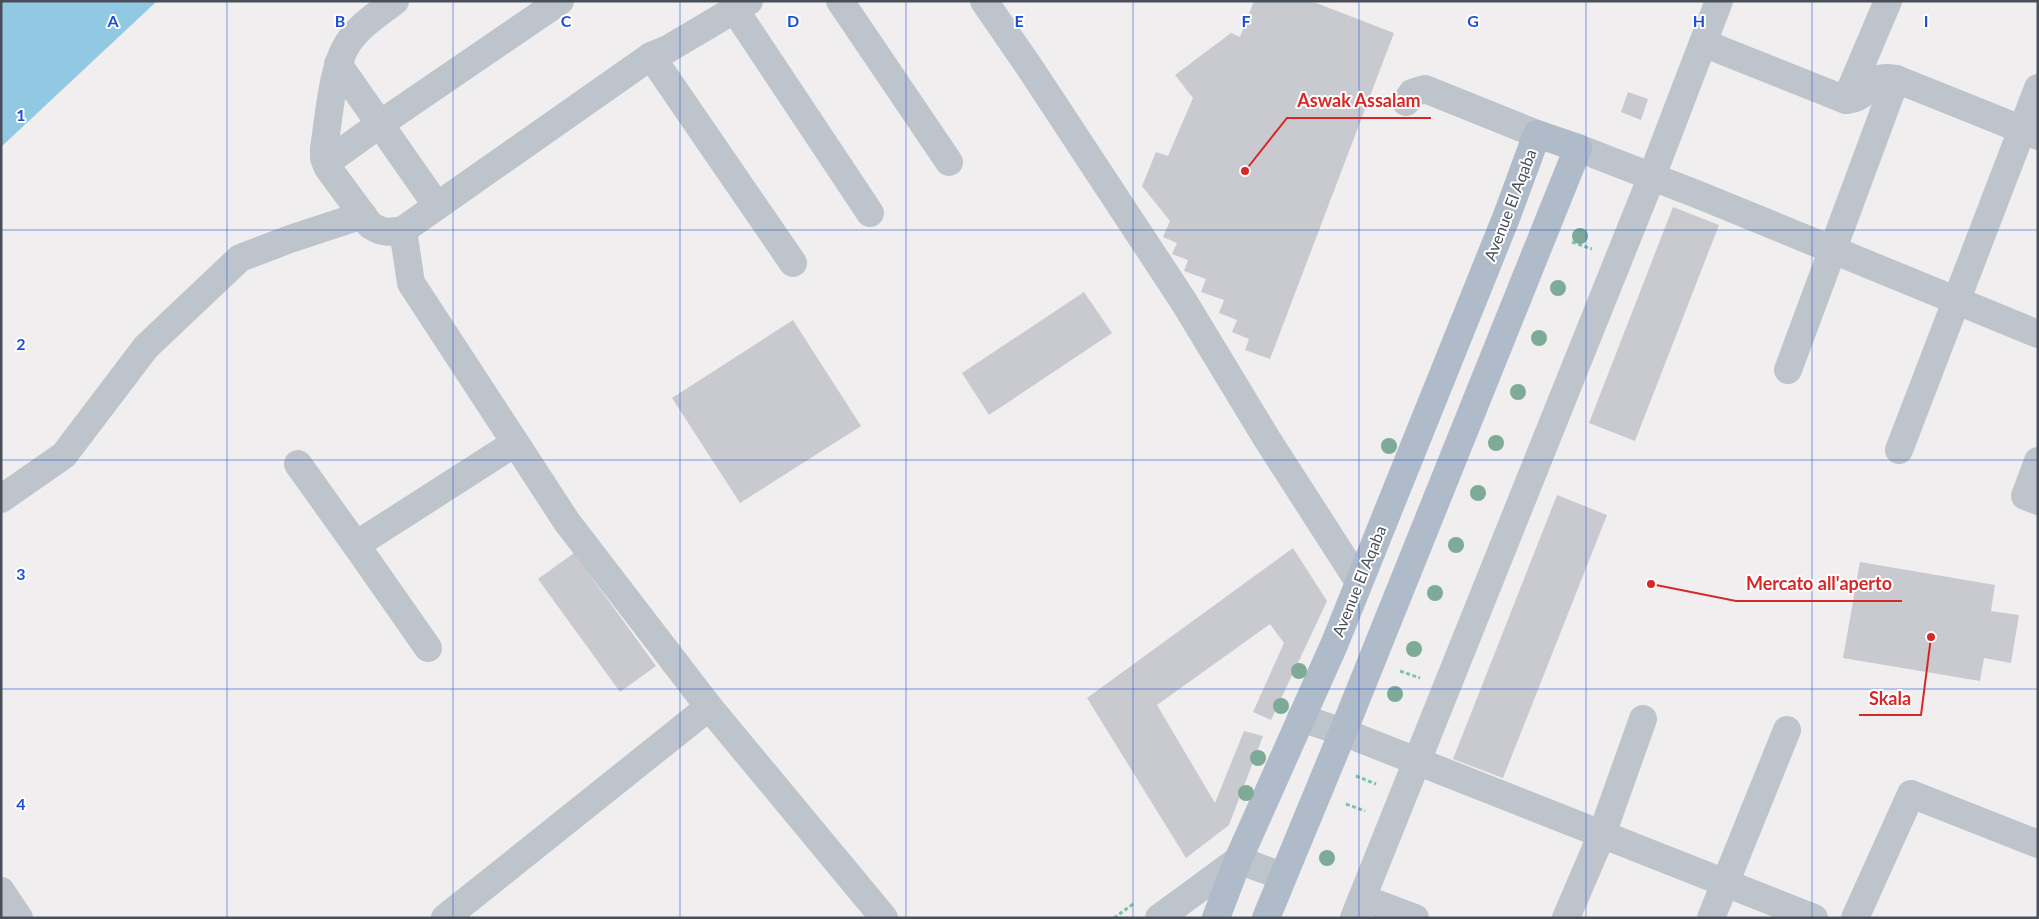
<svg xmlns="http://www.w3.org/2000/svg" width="2039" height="919" font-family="Lato,sans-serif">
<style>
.water{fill:#92c9e2}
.building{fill:#c9cad0}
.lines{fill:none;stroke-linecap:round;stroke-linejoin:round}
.path{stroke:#7cc4a8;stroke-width:3;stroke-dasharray:4 2.5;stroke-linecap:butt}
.minor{stroke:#bec4cb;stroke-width:28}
.major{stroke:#b0bbca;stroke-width:28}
.tree{fill:#7eaa98}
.grid{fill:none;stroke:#1d4ed8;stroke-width:1;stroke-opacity:0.55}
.labels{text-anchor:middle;stroke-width:4;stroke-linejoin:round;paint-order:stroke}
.street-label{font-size:16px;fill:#484f59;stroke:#fff}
.grid-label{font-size:16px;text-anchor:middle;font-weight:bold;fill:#1d4ed8;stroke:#fff;stroke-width:4;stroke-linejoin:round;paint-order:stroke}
.leader{fill:none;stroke:#d62828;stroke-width:2}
.callout-dot{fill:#d62828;stroke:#fff;stroke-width:2}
.callout-label{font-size:18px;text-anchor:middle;font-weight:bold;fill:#d62828;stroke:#fff;stroke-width:4;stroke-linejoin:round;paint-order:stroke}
</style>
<rect width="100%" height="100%" fill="#f0eeee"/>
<!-- water -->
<path class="water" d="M1,1H157L1,147Z"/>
<!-- building -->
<g class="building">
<path d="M1254,1H1311L1394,33L1270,359L1245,350L1249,339L1232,332L1237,320L1219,313L1224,300L1201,292L1206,279L1184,271L1188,260L1172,254L1177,243L1163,237L1170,221L1142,186L1156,152L1168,156L1193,98L1175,75L1231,33L1240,37Z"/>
<path d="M1628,92L1648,99L1641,120L1621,112Z"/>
<path d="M1673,207L1719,225L1635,441L1589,423Z"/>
<path d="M1084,292L1112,333L989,415L962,373Z"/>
<path d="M793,320L861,426L740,503L672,398Z"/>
<path d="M1557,495L1607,515L1503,778L1453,759Z"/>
<path d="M1293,548L1327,601L1271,720L1253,712L1284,643L1270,624L1157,705L1215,803L1244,731L1263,736L1229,825L1186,858L1087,698Z"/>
<path d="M574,553L656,666L620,692L538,579Z"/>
<path d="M1860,562L1995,585L1991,611L2019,615L2011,663L1984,658L1980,681L1843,658Z"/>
</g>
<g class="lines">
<!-- path -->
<g class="path">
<path d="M1572,242L1592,249"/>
<path d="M1400,671L1420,678"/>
<path d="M1356,776L1376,784"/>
<path d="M1346,804L1365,811"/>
<path d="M1114,918L1133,904"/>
</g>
<!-- minor -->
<g class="minor">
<path d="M395,1C379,13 359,26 348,43C332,67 329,118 324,148V158L328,168L370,225C382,233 390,233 403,230L651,56L668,49L749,1"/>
<path d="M840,1L949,162"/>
<path d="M984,1L1032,71L1184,302L1267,439L1359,582"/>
<path d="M735,10L870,213"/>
<path d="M1703,43L1846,100C1874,98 1862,73 1896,79L2038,136"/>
<path d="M651,56L793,263"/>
<path d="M338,64L437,206"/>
<path d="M1846,100L1888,1"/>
<path d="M1406,102L1412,93L1425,89L1537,134"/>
<path d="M1578,148L1699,195L2038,334"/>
<path d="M326,163L380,124L560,1"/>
<path d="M403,230L411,283L567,522L709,707L884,918"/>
<path d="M1788,370L1896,79"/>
<path d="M1899,450L2038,88"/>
<path d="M2038,461L2025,496L2038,501"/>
<path d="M298,464L356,545"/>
<path d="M1,499L64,455L146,347L240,258L290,239L363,215"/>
<path d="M428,648L356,545L515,443"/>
<path d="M1301,718L1343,732L1814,918"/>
<path d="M1,891L19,918"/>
<path d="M1362,898L1415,918"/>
<path d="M445,918L709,707"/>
<path d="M1159,918L1238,860L1282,876"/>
<path d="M1354,918L1652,176L1719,1"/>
<path d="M1566,918L1602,834L1643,719"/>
<path d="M1711,918L1787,730"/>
<path d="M1855,918L1911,794L2038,844"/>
</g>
<!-- major -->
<path class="major" d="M1216,918L1238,860L1334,645L1506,218L1537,134L1578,148L1343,732L1266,918"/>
</g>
<!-- trees -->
<g class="tree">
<circle cx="1580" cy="236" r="8"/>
<circle cx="1558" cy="288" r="8"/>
<circle cx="1539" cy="338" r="8"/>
<circle cx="1518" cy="392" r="8"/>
<circle cx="1496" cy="443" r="8"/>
<circle cx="1389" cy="446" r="8"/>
<circle cx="1478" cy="493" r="8"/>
<circle cx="1456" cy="545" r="8"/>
<circle cx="1435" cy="593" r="8"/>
<circle cx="1414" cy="649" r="8"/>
<circle cx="1299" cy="671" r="8"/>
<circle cx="1395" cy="694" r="8"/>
<circle cx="1281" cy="706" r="8"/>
<circle cx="1258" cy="758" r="8"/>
<circle cx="1246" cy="793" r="8"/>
<circle cx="1327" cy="858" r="8"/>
</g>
<!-- grid -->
<path class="grid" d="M227,1V918M453,1V918M680,1V918M906,1V918M1133,1V918M1359,1V918M1586,1V918M1812,1V918M1,230H2038M1,460H2038M1,689H2038"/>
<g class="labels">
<!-- street labels -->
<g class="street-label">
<text transform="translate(1510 205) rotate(-69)" y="6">Avenue El Aqaba</text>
<text transform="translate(1359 581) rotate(-68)" y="6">Avenue El Aqaba</text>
</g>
</g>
<g class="grid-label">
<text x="113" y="27">A</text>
<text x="340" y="27">B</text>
<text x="566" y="27">C</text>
<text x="793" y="27">D</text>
<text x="1019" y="27">E</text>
<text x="1246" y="27">F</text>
<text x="1473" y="27">G</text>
<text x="1699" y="27">H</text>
<text x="1926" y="27">I</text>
<text x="21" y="121">1</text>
<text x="21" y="350">2</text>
<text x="21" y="580">3</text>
<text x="21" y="810">4</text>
</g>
<!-- callouts -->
<path class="leader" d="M1245 171L1287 118H1431M1651 584L1736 601H1902M1931 637L1921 715H1859"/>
<g class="callout-dot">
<circle cx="1245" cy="171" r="5"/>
<circle cx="1651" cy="584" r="5"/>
<circle cx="1931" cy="637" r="5"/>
</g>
<g class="callout-label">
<text x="1359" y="107">Aswak Assalam</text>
<text x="1819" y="590">Mercato all'aperto</text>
<text x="1890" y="705">Skala</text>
</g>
<!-- border -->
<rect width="2039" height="919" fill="none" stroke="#484f59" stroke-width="5"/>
</svg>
